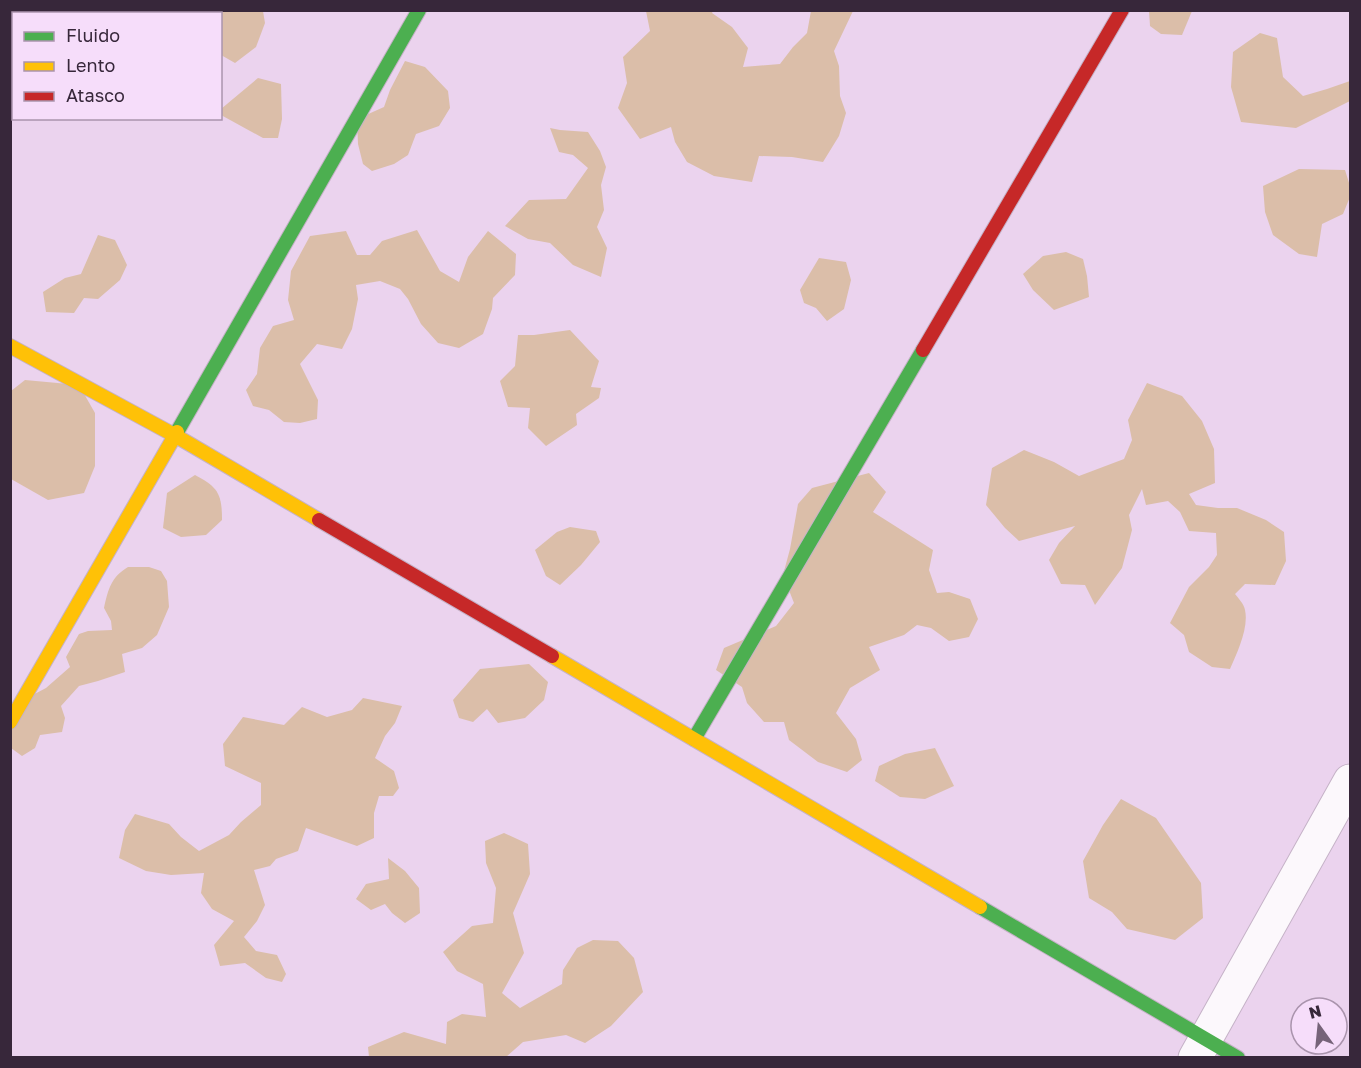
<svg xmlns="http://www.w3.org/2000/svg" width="1361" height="1068" font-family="'Golos Text',sans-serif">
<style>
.green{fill:#dbbea9}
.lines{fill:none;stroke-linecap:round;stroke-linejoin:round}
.street-casing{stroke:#c5b2c7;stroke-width:35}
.fast-casing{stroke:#c5b2c7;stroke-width:16}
.slow-casing{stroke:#c5b2c7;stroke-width:16}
.jam-casing{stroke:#c5b2c7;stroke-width:16}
.street{stroke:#fcf8fc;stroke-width:33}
.fast{stroke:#4caf50;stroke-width:14}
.slow{stroke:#ffc107;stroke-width:14}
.jam{stroke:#c62828;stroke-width:14}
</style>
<rect width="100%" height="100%" fill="#ebd3ee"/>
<!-- green -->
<g class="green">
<path d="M96,10H174L175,12L174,14L95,13Z"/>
<path d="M705,10L711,12V11H713L712,13L732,27L748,48L743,67L780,64L793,47L807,33L811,11H853L834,51L839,66L840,96L846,113L839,136L823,162L792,157L759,156L752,182L714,176L687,162L675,142L671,127L640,139L618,108L627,83L623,57L650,31L646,11Z"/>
<path d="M196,11H263L265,23L256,47L235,63L221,55L220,14L195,13Z"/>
<path d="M1149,11V10L1192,11L1182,35L1161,34L1150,26Z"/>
<path d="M1260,33L1277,38L1283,77L1303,96L1327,89L1350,81V101L1296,128L1241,122L1231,87L1233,52Z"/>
<path d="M405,61L425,67L448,91L450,108L439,126L416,134L408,155L394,164L372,171L363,164L358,144L357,119L384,107L390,90Z"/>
<path d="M258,78L281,84L282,119L278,138H263L221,115V109Z"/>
<path d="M550,128L560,130L588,132L600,151L606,167L601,185L604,210L597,227L607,248L601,277L573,265L550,243L528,239L505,226L529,200L566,199L588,168L573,155L559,152Z"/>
<path d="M1299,169L1345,170L1350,186V197L1343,214L1322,224L1317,257L1299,254L1273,235L1265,212L1263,186Z"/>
<path d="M417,230L440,271L459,282L468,257L488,231L516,254L515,275L493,298L492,309L483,334L459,348L438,343L421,324L408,299L400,289L380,281L356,285L358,299L352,329L342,349L317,344L300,364L318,400L317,419L300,423L284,422L269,410L253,406L246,390L257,374L260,348L273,326L294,320L288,300L291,271L310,236L346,231L357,255H370L382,241Z"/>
<path d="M98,235L115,240L127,265L120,280L98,299L84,298L74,313L46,312L43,292L65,278L81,274Z"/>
<path d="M1066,252L1083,259L1087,276L1089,297L1054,310L1033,290L1023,274L1043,256Z"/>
<path d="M819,258L846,262L851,280L844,309L827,321L816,308L804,303L800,290Z"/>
<path d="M570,330L599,361L591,387L601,388L599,398L576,414L577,425L546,446L528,428L530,408L508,407L500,381L515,366L518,335H534Z"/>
<path d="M25,380L79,385L95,413V466L84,493L48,500L11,479V391Z"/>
<path d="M1147,383L1182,396L1202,421L1214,449L1215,483L1189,494L1196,505L1218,508H1237L1266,520L1284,532L1286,561L1275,585L1245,584L1235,594C1238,598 1244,604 1245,610C1249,628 1237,653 1230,669L1212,667L1189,652L1184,635L1170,623L1189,587L1209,567L1217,555L1216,533L1189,531L1180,512L1168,501L1146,505L1142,489L1129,515L1132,530L1122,568L1095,605L1085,585L1061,584L1049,560L1059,543L1075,526L1019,541L1005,528L986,505L992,468L1024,450L1054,462L1079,476L1124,459L1132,440L1128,420Z"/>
<path d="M869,473L886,492L873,512L933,550L929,570L937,593L949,592L970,599L978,619L969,637L949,641L931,628L917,625L904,635L869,647L880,670L850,688L836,713L856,739L862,760L847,772L818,762L789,740L784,722H764L747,703L742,687L716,670L724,648L776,626L794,603L783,575L790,549L798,504L812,488Z"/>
<path d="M195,475C218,487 222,494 222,520L206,535L181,537L163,528L167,493Z"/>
<path d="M570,527L596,531L600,542L581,565L560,585L546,576L535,550L557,532Z"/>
<path d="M128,567H149L161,571L167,581L169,607L157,635L142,648L122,654L125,672L98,681L79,686L61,706L65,718L62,732L40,735L35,748L22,756L11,748L10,707L46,688L70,667L66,657L79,634L88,631L112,630L111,621L104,608C108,590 111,577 128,567Z"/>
<path d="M529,664L548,682L544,700L525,718L498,723L487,709L473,722L459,718L453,700L480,669Z"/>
<path d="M363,698L402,706L395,723L385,736L375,758L394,771L399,788L393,796H379L374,813V838L357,846L306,828L298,851L276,859L270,866L254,870L265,905L257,921L244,937L256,951L277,955L286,974L282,982L266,978L245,963L220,966L214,945L234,921L212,909L201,893L204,873L171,875L146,871L119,858L125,830L135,814L169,824L181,837L199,851L229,835L241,822L261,805V783L225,766L223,744L243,717L284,725L302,707L327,717L352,710Z"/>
<path d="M935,748L954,786L925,799L900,797L875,781L879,766L905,754Z"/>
<path d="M1121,799L1156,818L1201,883L1203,918L1175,940L1127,929L1112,912L1089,898L1083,861L1103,825Z"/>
<path d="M504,833L528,844L530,874L513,913L524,953L502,993L520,1008L562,984L563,970L577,948L593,940L618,941L634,958L643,992L611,1026L585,1043L566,1035L523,1042L506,1057H369L368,1047L404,1032L446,1044L447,1022L462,1014L486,1017L483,984L457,971L443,952L472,926L493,923L496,888L486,863L485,841Z"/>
<path d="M388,858L405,871L419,888L420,913L405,923L392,913L385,904L371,910L356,899L366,884L389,879Z"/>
</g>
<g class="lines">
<!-- street casing -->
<g class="street-casing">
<path id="street" d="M1195,1058L1350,781"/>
</g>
<!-- fast casing -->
<g class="fast-casing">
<g id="fast">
<path d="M177,432L419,10"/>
<path d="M694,739L923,350"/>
<path d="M980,907L1238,1058"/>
</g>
</g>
<!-- slow casing -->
<g class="slow-casing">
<g id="slow">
<path d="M10,346L176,436L319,520"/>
<path d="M552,656L980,907"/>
<path d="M10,722L177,432"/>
</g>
</g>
<!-- jam casing -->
<g class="jam-casing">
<g id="jam">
<path d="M923,350L1122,10"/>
<path d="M319,520L552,656"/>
</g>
</g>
<!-- street -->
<use href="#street" class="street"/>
<!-- fast -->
<use href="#fast" class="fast"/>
<!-- slow -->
<use href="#slow" class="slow"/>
<!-- jam -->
<use href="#jam" class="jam"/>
</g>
<!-- border -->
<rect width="1361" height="1068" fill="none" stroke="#37273a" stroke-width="24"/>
<!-- legend -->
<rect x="12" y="12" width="210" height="108" fill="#f6ddfa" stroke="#aa94ad" stroke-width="1.5"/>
<rect x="24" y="32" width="30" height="9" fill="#4caf50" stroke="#aa94ad" stroke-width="1.5"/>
<text x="66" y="42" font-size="18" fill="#37273a">Fluido</text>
<rect x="24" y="62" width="30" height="9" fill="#ffc107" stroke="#aa94ad" stroke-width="1.5"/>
<text x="66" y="72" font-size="18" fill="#37273a">Lento</text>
<rect x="24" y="92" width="30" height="9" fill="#c62828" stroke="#aa94ad" stroke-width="1.5"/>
<text x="66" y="102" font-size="18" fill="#37273a">Atasco</text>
<!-- north arrow -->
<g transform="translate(1319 1026) rotate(345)"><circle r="28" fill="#f6ddfa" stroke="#aa94ad" stroke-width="1.5"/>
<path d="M0-4.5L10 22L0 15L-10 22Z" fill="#766379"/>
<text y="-9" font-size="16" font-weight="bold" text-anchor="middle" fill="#37273a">N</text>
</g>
</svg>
